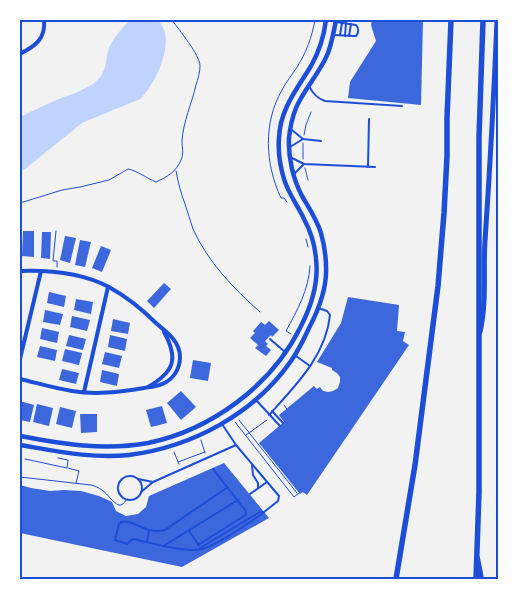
<svg xmlns="http://www.w3.org/2000/svg" width="518" height="599" font-family="Karla,sans-serif">
<style>
.water{fill:#bfd3fe}
.building{fill:#3d67dc}
.lines{fill:none;stroke-linecap:round;stroke-linejoin:round}
.path{stroke:#1d4ed8;stroke-width:1}
.service{stroke:#1d4ed8;stroke-width:2}
.minor{stroke:#1d4ed8;stroke-width:4}
.tertiary{stroke:#1d4ed8;stroke-width:4.5}
.secondary{stroke:#1d4ed8;stroke-width:5}
.primary{stroke:#1d4ed8;stroke-width:5.5}
.trunk{stroke:#1d4ed8;stroke-width:6}
.neatline{fill:none;stroke:#1d4ed8;stroke-width:2}
</style>
<rect width="100%" height="100%" fill="#f2f2f2"/>
<!-- water -->
<path class="water" d="M130,20H157C159,22 161,23 162,26C174,45 155,85 140,99L82,123L25,169L20,171V117C30,112 41,107 52,102C67,95 94,89 102,74C107,66 106,56 109,48C114,37 122,28 130,20Z"/>
<!-- building -->
<g class="building">
<path d="M372,20H423L421,105L348,98L350,82L376,41L371,25Z"/>
<path d="M23,231H34V257L22,256Z"/>
<path d="M42,232H51L50,259L41,258Z"/>
<path d="M65,236L76,238L70,263L60,260Z"/>
<path d="M80,240L91,242L85,267L75,265Z"/>
<path d="M101,246L111,250L102,272L92,268Z"/>
<path d="M164,283L171,289L154,308L147,301Z"/>
<path d="M49,292L66,296L64,307L47,303Z"/>
<path d="M348,297L399,305L397,331L405,332L403,341L409,345L307,495L303,492L300,494L259,443L284,422L279,415L314,386L317,389L320,387L323,391L328,392L333,391L338,388L340,382V377L337,373L332,370V368L317,362L341,323Z"/>
<path d="M76,299L93,302L91,314L74,310Z"/>
<path d="M45,310L63,314L60,325L43,322Z"/>
<path d="M72,316L90,320L87,331L70,327Z"/>
<path d="M113,319L130,323L128,334L111,331Z"/>
<path d="M269,321L279,330L272,337L271,335L265,341L268,344L266,346L271,350L266,356L255,348L258,345L250,338L255,333L253,331L261,322L265,325Z"/>
<path d="M42,328L59,332L57,343L40,339Z"/>
<path d="M69,335L86,339L83,350L66,346Z"/>
<path d="M110,335L127,339L125,351L108,347Z"/>
<path d="M40,346L57,350L55,361L37,357Z"/>
<path d="M65,349L82,353L79,365L62,361Z"/>
<path d="M105,352L122,356L119,368L102,364Z"/>
<path d="M193,360L211,363L208,381L190,378Z"/>
<path d="M62,369L79,373L76,384L59,380Z"/>
<path d="M102,370L119,374L117,386L100,382Z"/>
<path d="M181,391L196,407L181,420L167,403Z"/>
<path d="M20,401L34,405L30,422L20,420Z"/>
<path d="M37,404L53,408L49,426L33,422Z"/>
<path d="M162,406L167,423L151,427L146,410Z"/>
<path d="M60,407L76,411L72,428L56,424Z"/>
<path d="M80,414H97V432L81,433Z"/>
<path d="M224,463L269,518L182,567L20,533V485L31,488L50,491L64,490L81,491L99,496L112,502L116,511L126,516L138,514L146,507L149,496Z"/>
</g>
<g class="lines">
<!-- path -->
<g class="path">
<path d="M304,135L306,125L311,112"/>
<path d="M303,143V159"/>
<path d="M305,168L308,180"/>
<path d="M176,171C178,182 181,193 185,204C188,212 190,221 193,229C208,262 233,288 260,312"/>
<path d="M287,202L284,198H281C265,164 263,123 282,90C286,82 292,75 297,67C306,53 312,37 315,20"/>
<path d="M20,203L62,190L80,187L109,180L128,169C138,171 146,178 156,182C167,177 176,172 181,160C184,154 182,147 182,141C183,122 192,103 196,85C198,79 200,72 200,66C200,55 179,30 172,20"/>
<path d="M56,231L53,261H57V267"/>
<path d="M306,239L308,247"/>
<path d="M291,334L286,331C297,311 309,289 310,266"/>
<path d="M284,405L287,409"/>
<path d="M239,420L297,493"/>
<path d="M235,422L294,497L299,493"/>
<path d="M246,435L267,420"/>
<path d="M201,440L205,453"/>
<path d="M174,452L179,464"/>
<path d="M20,459V461"/>
<path d="M25,459L67,468L68,460L58,458"/>
<path d="M178,462L205,452"/>
<path d="M68,468L79,471L76,483"/>
<path d="M20,477L91,485C95,486 99,488 102,490C107,493 116,507 121,505C124,504 125,501 127,499"/>
</g>
<!-- service -->
<g class="service">
<path d="M334,35L354,36H356C359,33 359,28 356,25L336,22"/>
<path d="M340,35L342,23"/>
<path d="M345,36L346,23"/>
<path d="M349,36L351,24"/>
<path d="M309,86C313,94 317,98 325,101L402,106"/>
<path d="M292,130L303,139L321,141"/>
<path d="M290,147L303,139"/>
<path d="M292,158L304,164L375,167"/>
<path d="M368,167L369,119"/>
<path d="M295,173L304,164"/>
<path d="M270,339L285,352"/>
<path d="M296,356L310,366"/>
<path d="M256,400L280,426"/>
<path d="M272,411L283,423"/>
<path d="M269,415C295,386 326,356 330,315L327,311L318,308"/>
<path d="M222,424L236,445L279,496L278,501L264,512L262,514C247,524 217,546 202,549C183,553 153,543 133,539L127,544L115,540L119,524L121,522C136,519 144,535 165,530L228,487"/>
<path d="M252,465L253,475L258,483V488"/>
<circle cx="130" cy="488" r="12"/>
<path d="M138,479L153,482"/>
<path d="M141,492L153,482L236,445"/>
<path d="M250,494L267,482"/>
<path d="M189,531L199,545"/>
<path d="M147,542L149,530"/>
<path d="M165,545L238,500"/>
<path d="M198,545L244,516L246,514L245,510L213,469"/>
<path d="M200,548L260,512H264"/>
</g>
<!-- minor -->
<g class="minor">
<path d="M20,54C35,46 46,39 44,20"/>
<path d="M20,271C50,270 82,273 109,287C127,297 143,310 157,324C168,333 180,342 180,357C180,369 173,380 162,384C156,387 150,387 144,388C119,392 96,395 72,391C54,388 37,383 20,379"/>
<path d="M20,359L41,271"/>
<path d="M148,387C174,372 179,359 164,332"/>
<path d="M84,392L108,287"/>
</g>
<!-- tertiary -->
<g class="tertiary">
<path d="M20,436C63,444 104,451 148,443C211,430 271,386 300,328C311,307 319,283 316,259C315,245 311,232 304,219C298,206 288,193 284,179C280,166 278,151 279,138C280,109 297,89 311,66C319,52 324,36 326,20"/>
<path d="M20,445C56,451 92,459 129,455C192,447 254,414 291,361C298,351 304,339 309,328C319,309 327,288 326,267C326,255 324,244 321,233C317,220 309,208 302,196C293,179 288,157 289,138C290,128 292,118 296,108C304,89 320,73 328,53C332,42 334,31 336,20"/>
</g>
<!-- secondary -->
<path class="secondary" d="M480,332C487,302 483,271 485,241C490,167 494,94 497,20"/>
<!-- primary -->
<g class="primary">
<path d="M396,579L415,465L438,286L444,213L447,156V118L451,20"/>
<path d="M476,579L479,492V137L483,20"/>
</g>
<!-- trunk -->
<path class="trunk" d="M477,558L481,579"/>
</g>
<!-- border -->
<rect width="518" height="599" fill="none" stroke="#ffffff" stroke-width="42"/>
<rect x="21" y="21" width="476" height="557" class="neatline"/>
</svg>
